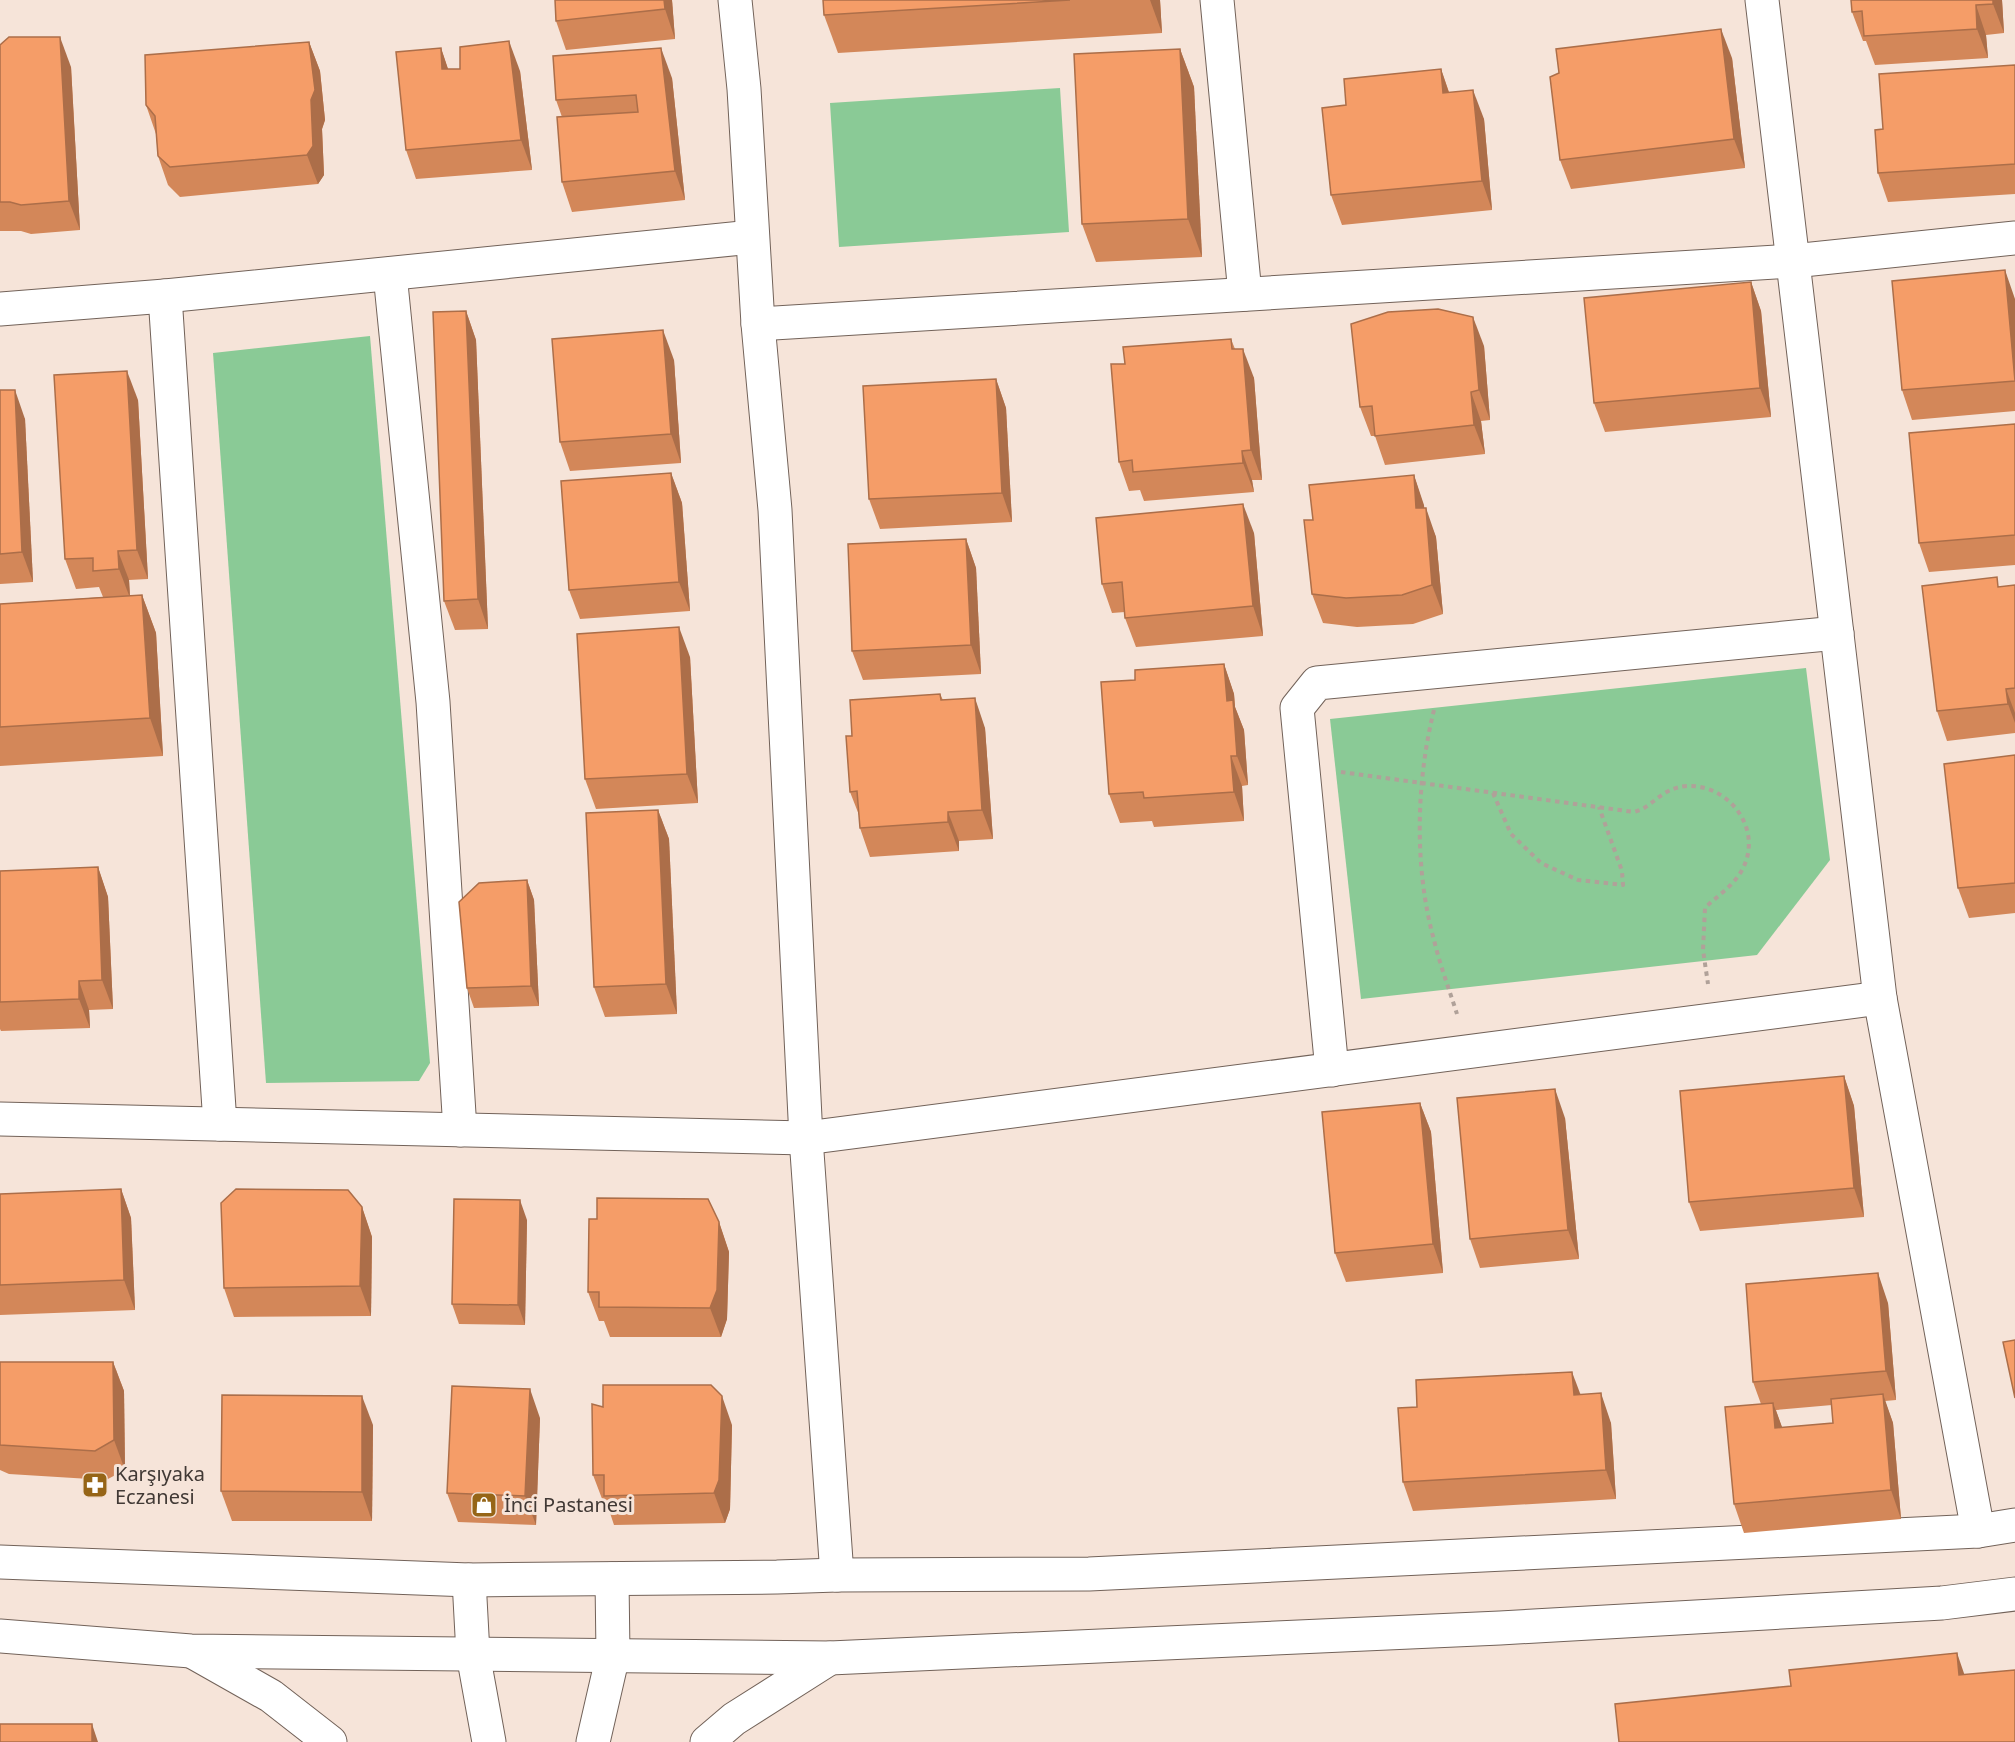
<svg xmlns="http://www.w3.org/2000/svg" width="2015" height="1742" font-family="'Noto Sans',sans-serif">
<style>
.green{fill:#8aca96}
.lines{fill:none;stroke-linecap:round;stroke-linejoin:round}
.street-casing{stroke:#726259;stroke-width:35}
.secondary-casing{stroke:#726259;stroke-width:35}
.path{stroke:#b0a199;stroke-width:4;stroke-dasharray:4.5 4.5;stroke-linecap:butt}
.street{stroke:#fff;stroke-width:33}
.secondary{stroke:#fff;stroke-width:33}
.wall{fill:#d38759;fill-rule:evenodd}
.shaded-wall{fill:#ac6e49}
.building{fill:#f59d68;stroke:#ac6e49;stroke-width:1.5}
.labels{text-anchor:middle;stroke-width:6;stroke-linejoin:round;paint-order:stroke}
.poi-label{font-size:20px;fill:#413935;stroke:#f6e4d9;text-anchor:start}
</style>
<rect width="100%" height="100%" fill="#f6e4d9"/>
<!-- green -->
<g class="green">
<path d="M1060,88L1069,232L839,247L830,103Z"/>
<path d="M370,336L430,1063L419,1081L266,1083L213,353Z"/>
<path d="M1806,668L1830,860L1757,955L1361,999L1330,719Z"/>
</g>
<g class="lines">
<!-- street casing -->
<g class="street-casing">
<g id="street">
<path d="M735,0L744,89L758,324L775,510L806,1138L837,1575"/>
<path d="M1217,0L1245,294"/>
<path d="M1762,0L1880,998L1978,1531"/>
<path d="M390,274L433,702L460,1130"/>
<path d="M165,296L220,1124"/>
<path d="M0,309L165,296L752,237"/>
<path d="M758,324L1793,261L2015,238"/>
<path d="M1332,1070L1297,708L1317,683L1837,633"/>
<path d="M0,1119L806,1138L1880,998"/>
</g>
</g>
<!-- secondary casing -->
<g class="secondary-casing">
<g id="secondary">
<path d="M0,1562L469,1580L777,1577L837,1575L1089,1574L1978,1531L2015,1525"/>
<path d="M469,1580L473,1654L489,1742"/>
<path d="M0,1636L191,1651L830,1658L1500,1628L1942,1603L2015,1594"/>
<path d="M193,1652L271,1696L330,1742"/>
<path d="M593,1742L613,1655L612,1579"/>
<path d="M707,1742L734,1719L830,1658"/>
</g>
</g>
<!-- path -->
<g class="path">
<path d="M1434,710C1416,782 1414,868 1434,940C1440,965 1449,989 1457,1014"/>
<path d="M1341,772L1634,812C1654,807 1660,788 1687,786C1729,784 1763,829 1743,868C1735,885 1718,895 1705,908L1703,950L1708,984"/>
<path d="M1493,793L1511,834L1541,863L1578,880L1623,885L1622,871L1599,807"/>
</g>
<!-- street -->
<use href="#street" class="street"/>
<!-- secondary -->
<use href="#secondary" class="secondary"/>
</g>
<!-- wall -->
<g class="wall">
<path d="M555,0H672L675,39L566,50L556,21Z"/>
<path d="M823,0H1160L1162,33L838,53L824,15Z"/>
<path d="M2002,0L2004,33L1986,35L1988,58L1875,65L1866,41H1863L1852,12Z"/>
<path d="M309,42L320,71L325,120L322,129L324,175L318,184L180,197L168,185L158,156L156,134L146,105Z"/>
<path d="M0,45L71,67L80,230L31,234L21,231H0Z"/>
<path d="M441,48L448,69L520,71L532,170L416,179L406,150Z"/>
<path d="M1180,49L1194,87L1202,257L1096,262L1082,224Z"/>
<path d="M1732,58L1745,168L1571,189L1560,160Z"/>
<path d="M2015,65V194L1888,202L1878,173L1883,129Z"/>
<path d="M1441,69L1449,92L1484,119L1492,210L1342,225L1331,195L1346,105Z"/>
<path d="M672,78L685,200L572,212L562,182V117L556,100Z"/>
<path d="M1751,282L1761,311L1771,417L1605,432L1594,403Z"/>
<path d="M2015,299V411L1912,420L1902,390Z"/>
<path d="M466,311L476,340L488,629L455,630L444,601Z"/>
<path d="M1231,339L1235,349L1254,378L1262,480H1252L1254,492L1144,501L1140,490L1129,491L1119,462L1125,364Z"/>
<path d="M1484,346L1490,420L1481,421L1485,454L1385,465L1375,436H1371L1360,407Z"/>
<path d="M674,360L681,463L570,471L560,442Z"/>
<path d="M996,379L1006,408L1012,522L880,529L869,499Z"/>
<path d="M0,390L25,419L33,582L0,584Z"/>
<path d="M138,400L148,579L129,580L130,596L142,595L156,633L163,756L0,766V604L103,597L99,587L76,589L65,559Z"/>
<path d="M2015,424V565L1929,572L1919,543Z"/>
<path d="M671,473L682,503L690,611L580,619L569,590Z"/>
<path d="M1414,475L1424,508L1436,537L1443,614L1413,624L1357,627L1323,623L1312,594L1313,520Z"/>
<path d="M1254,533L1263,636L1136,647L1125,618V612L1112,613L1102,584Z"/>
<path d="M966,539L976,568L981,674L863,680L852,651Z"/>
<path d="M2015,585V733L1947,741L1937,711L2000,587Z"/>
<path d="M690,657L698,803L596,809L585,779Z"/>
<path d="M1224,664L1234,694L1235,707L1244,730L1248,785L1242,786L1244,821L1154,827L1152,821L1120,823L1109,794L1135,680Z"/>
<path d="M940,694L943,700L985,728L993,839L959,841V851L870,857L860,828L859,815L850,792L852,736Z"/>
<path d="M2015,755V913L1969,918L1958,888Z"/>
<path d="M658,810L669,839L677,1014L605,1017L594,987Z"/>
<path d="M98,867L108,897L113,1009L89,1010L90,1028L1,1031L0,1029V871Z"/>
<path d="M527,880L534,900L539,1006L474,1008L467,988Z"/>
<path d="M1844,1076L1854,1106L1864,1217L1700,1231L1689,1202Z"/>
<path d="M1420,1103L1431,1132L1443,1273L1346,1282L1335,1253Z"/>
<path d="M1565,1118L1579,1259L1480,1268L1470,1239Z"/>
<path d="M121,1189L131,1218L135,1310L0,1315V1194Z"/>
<path d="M362,1207L372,1237L371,1316L234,1317L224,1288Z"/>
<path d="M527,1220L525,1325L459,1324L452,1304Z"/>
<path d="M719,1222L729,1252L727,1319L721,1337H610L604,1321H599L588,1292Z"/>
<path d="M1888,1303L1896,1400L1885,1401L1893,1423L1901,1519L1744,1533L1734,1504L1761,1404L1753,1382ZM1832,1405L1833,1423L1782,1428L1776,1410Z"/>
<path d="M0,1362H113L124,1391L125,1470L106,1480L9,1474L0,1470Z"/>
<path d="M1581,1395L1611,1423L1616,1499L1413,1511L1403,1482Z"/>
<path d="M603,1407L732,1425L730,1509L725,1523L614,1525L607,1504H604L593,1475Z"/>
<path d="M540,1418L536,1525L458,1522L447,1493Z"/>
<path d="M373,1425L372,1521H232L221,1491Z"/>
</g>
<!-- shaded-wall -->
<g class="shaded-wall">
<path d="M664,0H672L675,39L665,9Z"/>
<path d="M1150,0H1160L1162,33Z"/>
<path d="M1993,0H2002L2004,33L1993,4Z"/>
<path d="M1976,5L1986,35L1988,58L1977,29Z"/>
<path d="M1721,29L1732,58L1745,168L1734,139Z"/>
<path d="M60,37L71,67L80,230L69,201Z"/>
<path d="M509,41L520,71L532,170L521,140Z"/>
<path d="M309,42L320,71L325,120L322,129L324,175L318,184L307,155L311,100Z"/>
<path d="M441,48L451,78L442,69Z"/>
<path d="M661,48L672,78L685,200L675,171Z"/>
<path d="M1180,49L1194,87L1202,257L1188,219Z"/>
<path d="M1441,69L1451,99L1443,93Z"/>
<path d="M1473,90L1484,119L1492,210L1482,181Z"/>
<path d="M2005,270L2015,299V382V381Z"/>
<path d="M1751,282L1761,311L1771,417L1760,388Z"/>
<path d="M466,311L476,340L488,629L478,599Z"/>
<path d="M1473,317L1484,346L1490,420L1479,390Z"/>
<path d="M663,330L674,360L681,463L671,434Z"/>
<path d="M1243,349L1254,378L1262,480L1251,450Z"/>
<path d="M127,371L138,400L148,579L137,550Z"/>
<path d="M996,379L1006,408L1012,522L1002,493Z"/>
<path d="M15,390L25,419L33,582L22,552Z"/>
<path d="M1471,392L1481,421L1485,454L1474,425Z"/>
<path d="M1242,451L1252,480L1254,492L1243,463Z"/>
<path d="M671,473L682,503L690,611L679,582Z"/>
<path d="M1414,475L1424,505L1427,537L1416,508Z"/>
<path d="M1243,504L1254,533L1263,636L1253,606Z"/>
<path d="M1426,508L1436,537L1443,614L1432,585Z"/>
<path d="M966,539L976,568L981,674L971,645Z"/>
<path d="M118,551L129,580L130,598L119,569Z"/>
<path d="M142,595L156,633L163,756L150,718Z"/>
<path d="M679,627L690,657L698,803L687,774Z"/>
<path d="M1224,664L1234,694L1235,707L1244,730L1248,785L1237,756L1227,701Z"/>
<path d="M2006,689L2015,713V723L2008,704Z"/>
<path d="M975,698L985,728L993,839L982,810Z"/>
<path d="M1231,756L1242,786L1244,821L1234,792Z"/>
<path d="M658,810L669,839L677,1014L666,984Z"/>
<path d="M948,812L959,841V851L948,822Z"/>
<path d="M98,867L108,897L113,1009L102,980Z"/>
<path d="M527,880L534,900L539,1006L531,986Z"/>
<path d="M79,981L89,1010L90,1028L79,999Z"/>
<path d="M1844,1076L1854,1106L1864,1217L1854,1188Z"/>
<path d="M1555,1089L1565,1118L1579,1259L1568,1230Z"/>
<path d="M1420,1103L1431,1132L1443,1273L1433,1244Z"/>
<path d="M121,1189L131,1218L135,1310L124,1280Z"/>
<path d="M520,1200L527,1220L525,1325L518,1305Z"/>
<path d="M362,1207L372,1237L371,1316L360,1286Z"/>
<path d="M719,1222L729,1252L727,1319L721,1337L710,1308Z"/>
<path d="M1878,1273L1888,1303L1896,1400L1886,1371Z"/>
<path d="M113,1362L124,1391L125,1470L114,1440Z"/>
<path d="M1572,1372L1583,1401L1574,1395Z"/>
<path d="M530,1389L540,1418L536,1525L525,1496Z"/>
<path d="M1601,1393L1611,1423L1616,1499L1606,1470Z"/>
<path d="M1883,1394L1893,1423L1901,1519L1891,1490Z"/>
<path d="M362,1396L373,1425L372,1521L362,1492Z"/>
<path d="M722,1396L732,1425L730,1509L725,1523L714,1493Z"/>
<path d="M1773,1403L1784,1432L1775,1428Z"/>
<path d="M1957,1653L1967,1682L1959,1675Z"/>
<path d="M92,1724L98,1742H92Z"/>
</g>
<!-- building -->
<g class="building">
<path d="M555,0H664L665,9L556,21Z"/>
<path d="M823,0H1070L824,15Z"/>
<path d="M1851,0H1993V4L1976,5L1977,29L1864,36L1862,11L1852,12Z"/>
<path d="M1721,29L1734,139L1560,160L1550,77L1559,73L1556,49Z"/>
<path d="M9,37H60L69,201L21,205L10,202H0V45Z"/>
<path d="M509,41L521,140L406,150L396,52L441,48L442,69H460V47Z"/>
<path d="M309,42L315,90L311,100L313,146L307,155L170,167L158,156L155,116L146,105L145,55Z"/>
<path d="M661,48L675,171L562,182L557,117L638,112L636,95L556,100L553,56Z"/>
<path d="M1180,49L1188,219L1082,224L1074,54Z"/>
<path d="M2015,65V164L1878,173L1875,130L1883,129L1879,74Z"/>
<path d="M1441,69L1443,93L1473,90L1482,181L1331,195L1322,108L1346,105L1344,79Z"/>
<path d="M2005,270L2015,381L1902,390L1892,281Z"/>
<path d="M1751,282L1760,388L1594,403L1584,298Z"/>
<path d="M1438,309L1473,317L1479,390L1471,392L1474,425L1375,436L1372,406L1360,407L1351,324L1388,312Z"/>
<path d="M466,311L478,599L444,601L433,312Z"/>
<path d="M663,330L671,434L560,442L552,339Z"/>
<path d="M1231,339L1232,349H1243L1251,450L1242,451L1243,463L1133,472L1132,460L1119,462L1111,364H1125L1123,347Z"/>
<path d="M127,371L137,550L118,551L119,569L93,571V558L65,559L54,375Z"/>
<path d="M996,379L1002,493L869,499L863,386Z"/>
<path d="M0,390H15L22,552L0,554Z"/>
<path d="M2015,424V535L1919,543L1909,433Z"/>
<path d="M671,473L679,582L569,590L561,481Z"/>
<path d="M1414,475L1416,508H1426L1432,585L1402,595L1346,598L1312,594L1304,520H1313L1309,485Z"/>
<path d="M1243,504L1253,606L1125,618L1122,582L1102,584L1096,518Z"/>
<path d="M966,539L971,645L852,651L848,544Z"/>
<path d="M1997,577L1998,587L2015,585V688L2006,689L2008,704L1937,711L1922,586Z"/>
<path d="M142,595L150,718L0,727V604Z"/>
<path d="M679,627L687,774L585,779L577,634Z"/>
<path d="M1224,664L1227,701L1233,700L1237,756H1231L1234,792L1144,798L1143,792L1109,794L1101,682L1135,680V670Z"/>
<path d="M940,694L941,700L975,698L982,810L948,812V822L860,828L857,791L850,792L846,736H852L850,700Z"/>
<path d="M2015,755V883L1958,888L1944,764Z"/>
<path d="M658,810L666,984L594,987L586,813Z"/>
<path d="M98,867L102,980L79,981V999L0,1002V871Z"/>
<path d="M527,880L531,986L467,988L459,902L479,883Z"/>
<path d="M1844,1076L1854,1188L1689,1202L1680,1091Z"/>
<path d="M1555,1089L1568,1230L1470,1239L1457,1098Z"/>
<path d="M1420,1103L1433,1244L1335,1253L1322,1112Z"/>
<path d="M121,1189L124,1280L0,1285V1194Z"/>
<path d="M236,1189L348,1190L362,1207L360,1286L224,1288L221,1203Z"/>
<path d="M597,1198L708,1199L719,1222L717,1290L710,1308L599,1307V1292H588L589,1219H597Z"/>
<path d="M454,1199L520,1200L518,1305L452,1304Z"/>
<path d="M1878,1273L1886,1371L1753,1382L1746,1284Z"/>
<path d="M2015,1340V1398L2003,1342Z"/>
<path d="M0,1362H113L114,1440L95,1451L0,1445Z"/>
<path d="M1572,1372L1574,1395L1601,1393L1606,1470L1403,1482L1398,1408L1417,1407L1416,1380Z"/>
<path d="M603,1385H711L722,1396L719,1480L714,1493L604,1496V1475H593L592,1404L603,1407Z"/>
<path d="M452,1386L530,1389L525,1496L447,1493Z"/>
<path d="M1883,1394L1891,1490L1734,1504L1725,1407L1773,1403L1775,1428L1833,1423L1831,1399Z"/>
<path d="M222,1395L362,1396V1492L221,1491Z"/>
<path d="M1957,1653L1959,1675L2015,1670V1742H1619L1615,1704L1791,1686L1789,1670Z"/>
<rect x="0" y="1724" width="92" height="18"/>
</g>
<!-- icons -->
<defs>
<g id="pharmacy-square" transform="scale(1.35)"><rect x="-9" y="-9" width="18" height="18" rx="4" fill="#966517" stroke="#f6e4d9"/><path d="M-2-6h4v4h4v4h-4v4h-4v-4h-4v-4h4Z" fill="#fff"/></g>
<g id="shop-square" transform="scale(1.35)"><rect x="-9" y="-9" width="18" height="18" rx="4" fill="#966517" stroke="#f6e4d9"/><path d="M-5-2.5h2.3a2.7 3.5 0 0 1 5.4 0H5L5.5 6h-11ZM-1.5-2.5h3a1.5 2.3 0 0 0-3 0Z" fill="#fff"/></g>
</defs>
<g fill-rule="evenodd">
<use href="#pharmacy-square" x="95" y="1485"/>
<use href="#shop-square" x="484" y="1505"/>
</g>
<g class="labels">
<!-- poi labels -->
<g class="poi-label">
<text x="115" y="1481">Karşıyaka<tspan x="115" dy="23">Eczanesi</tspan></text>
<text x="504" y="1512">İnci Pastanesi</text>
</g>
</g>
</svg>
